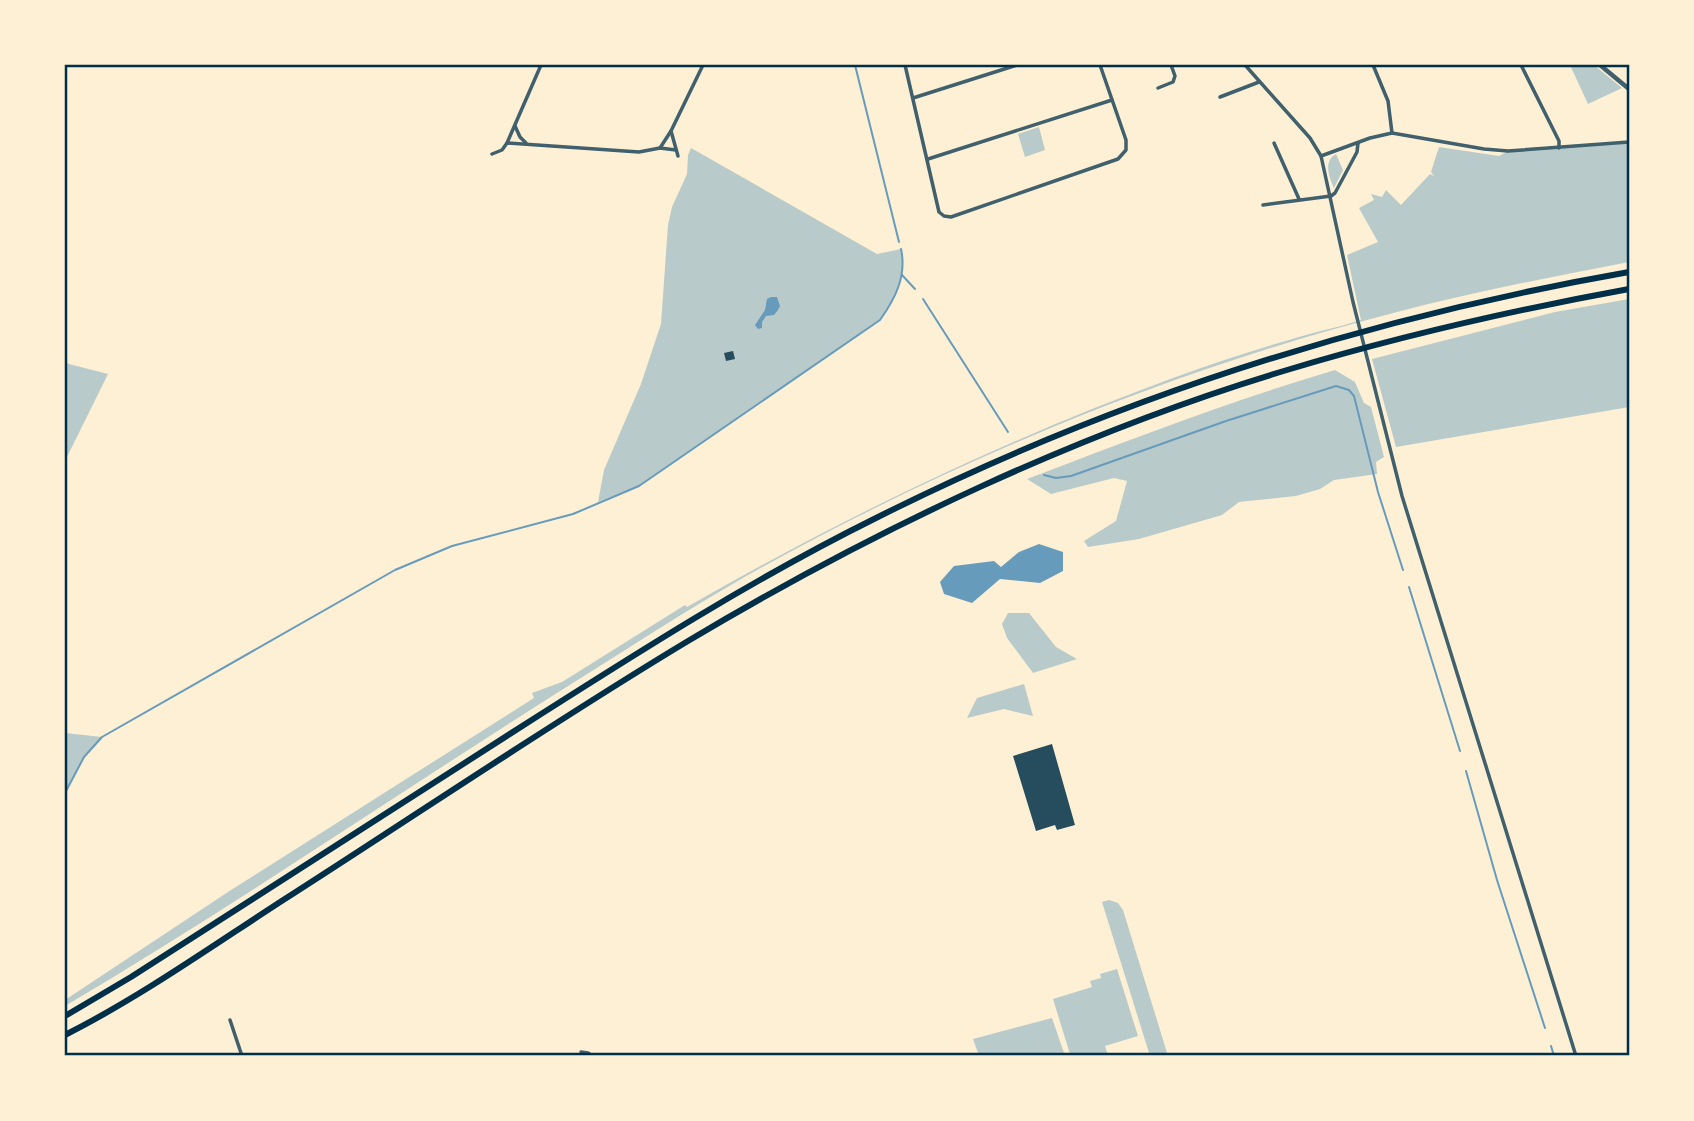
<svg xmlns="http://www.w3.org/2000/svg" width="1694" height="1121" font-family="Barlow,sans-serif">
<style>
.green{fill:#b9caca}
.water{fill:#669bbc}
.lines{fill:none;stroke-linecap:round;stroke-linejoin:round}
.stream{stroke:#669bbc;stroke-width:2}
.building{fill:#264d5e}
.minor{stroke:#3f606c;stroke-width:3.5}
.tertiary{stroke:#3f606c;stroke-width:4.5}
.motorway{stroke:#003049;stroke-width:6}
.neatline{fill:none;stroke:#003049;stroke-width:2.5}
</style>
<rect width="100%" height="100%" fill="#fdf0d5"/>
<!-- green -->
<g class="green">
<path d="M1570,65H1594L1622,88L1588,104Z"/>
<path d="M1039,127L1045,150L1025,157L1018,134Z"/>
<path d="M1629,142V262C1551,277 1474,292 1397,312C1171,370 952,461 748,575C692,607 638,642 584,676C410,785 241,902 65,1006V1000L231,890L534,698L532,693L562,682L685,605L687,607C844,517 1004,440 1173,378C1211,364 1250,351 1289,340C1313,332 1337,328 1361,320L1347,255L1378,242L1359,208L1374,200L1371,194L1382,197L1386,190L1401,205L1430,174L1434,176L1431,172L1439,147L1499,156L1508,151Z"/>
<path d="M691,148L877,254L901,249C906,276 896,298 880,320L639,486L598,502L604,470L641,384L661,324L668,225L672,207L687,174L688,155Z"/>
<path d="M1336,154L1343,170L1334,188C1329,177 1323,161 1336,154Z"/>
<path d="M1629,299V407L1396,447L1372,359L1555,312Z"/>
<path d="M65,363L108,374L65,461Z"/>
<path d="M1335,370L1355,382L1364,403L1371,407L1384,457L1376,462L1377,474L1334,480L1320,489L1296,496L1239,502L1222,515L1139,539L1088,547L1084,541L1116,521L1127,481L1114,478L1051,494L1027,479C1129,440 1230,401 1335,370Z"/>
<path d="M1008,613H1029L1056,647L1077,659L1033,673L1007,638L1002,624Z"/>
<path d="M1024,684L1033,716L1004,709L967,718L977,698Z"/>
<path d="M65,733L102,737L84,757L65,793Z"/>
<path d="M1109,900L1118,903L1123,910L1168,1056H1150L1102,902Z"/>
<path d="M1117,969L1138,1036L1105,1046L1108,1055L1073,1056L1070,1054L1053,999L1092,987L1090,981L1101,978L1100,974Z"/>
<path d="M1052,1018L1065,1056H979L973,1039Z"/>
</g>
<!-- water -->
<g class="water">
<path d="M771,297H777L780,306L778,310L774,315L766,316L762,322V328L758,329L755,325L765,310L767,299Z"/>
<path d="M1039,544L1063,552V571L1040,583L1000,579L972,603L944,594L940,582L954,566L994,561L1001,567L1019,552Z"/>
</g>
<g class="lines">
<!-- stream -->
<g class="stream">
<path d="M855,65L899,242"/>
<path d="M902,275L915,289"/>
<path d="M923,299L1008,432"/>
<path d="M1044,475L1056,478L1071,476L1226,421L1336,386L1349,390L1354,396L1378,492L1403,570"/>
<path d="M1409,587L1460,751"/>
<path d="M1466,771L1497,880L1545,1028"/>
<path d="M65,793L84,757L102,737L395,570L452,546L573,514L639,486L880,320C895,299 907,276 901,249"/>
<path d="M1551,1046L1554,1056"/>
</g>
</g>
<!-- building -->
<g class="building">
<path d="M733,351L735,359L726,361L724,353Z"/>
<path d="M1052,744L1075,825L1057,830L1055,825L1036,831L1013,756Z"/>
</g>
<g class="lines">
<!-- minor -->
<g class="minor">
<path d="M905,65L939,212L944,216L951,217L1118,159L1126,150V140L1100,65"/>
<path d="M1245,65L1310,138L1321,156L1353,302L1402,496L1576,1056"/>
<path d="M1373,65L1388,101L1392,133"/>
<path d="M1521,65L1559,141V148"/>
<path d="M1158,88L1173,82L1175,76L1171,65"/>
<path d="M1220,97L1259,82"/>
<path d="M913,98L1017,65"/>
<path d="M515,126L520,137L526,143"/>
<path d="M671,131L660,148L676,150"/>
<path d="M507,143L541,65"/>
<path d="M1274,143L1299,199"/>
<path d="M492,154L502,150L507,143L639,152L660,148"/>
<path d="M678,156L671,131L703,65"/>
<path d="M1321,156L1370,138L1392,133L1484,149L1508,151L1629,142"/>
<path d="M928,159L1112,100"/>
<path d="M1331,196L1335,193L1357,152L1358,143"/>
<path d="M1263,205L1331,196"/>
<path d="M230,1020L242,1056"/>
<path d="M581,1052L588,1053L592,1056"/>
</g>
<!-- tertiary -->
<path class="tertiary" d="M1600,65L1629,89"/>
<!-- motorway -->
<g class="motorway">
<path d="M65,1016L131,977C263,893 395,808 527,723C640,651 753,579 874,519C1112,399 1367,318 1629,272"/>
<path d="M65,1035C138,998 205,951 274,906C412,818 548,725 688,641C874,530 1080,432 1287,370C1400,336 1514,310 1629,289"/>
</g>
</g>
<!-- border -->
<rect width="1694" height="1121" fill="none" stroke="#fdf0d5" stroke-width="133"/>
<rect x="66" y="66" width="1562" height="988" class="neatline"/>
</svg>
